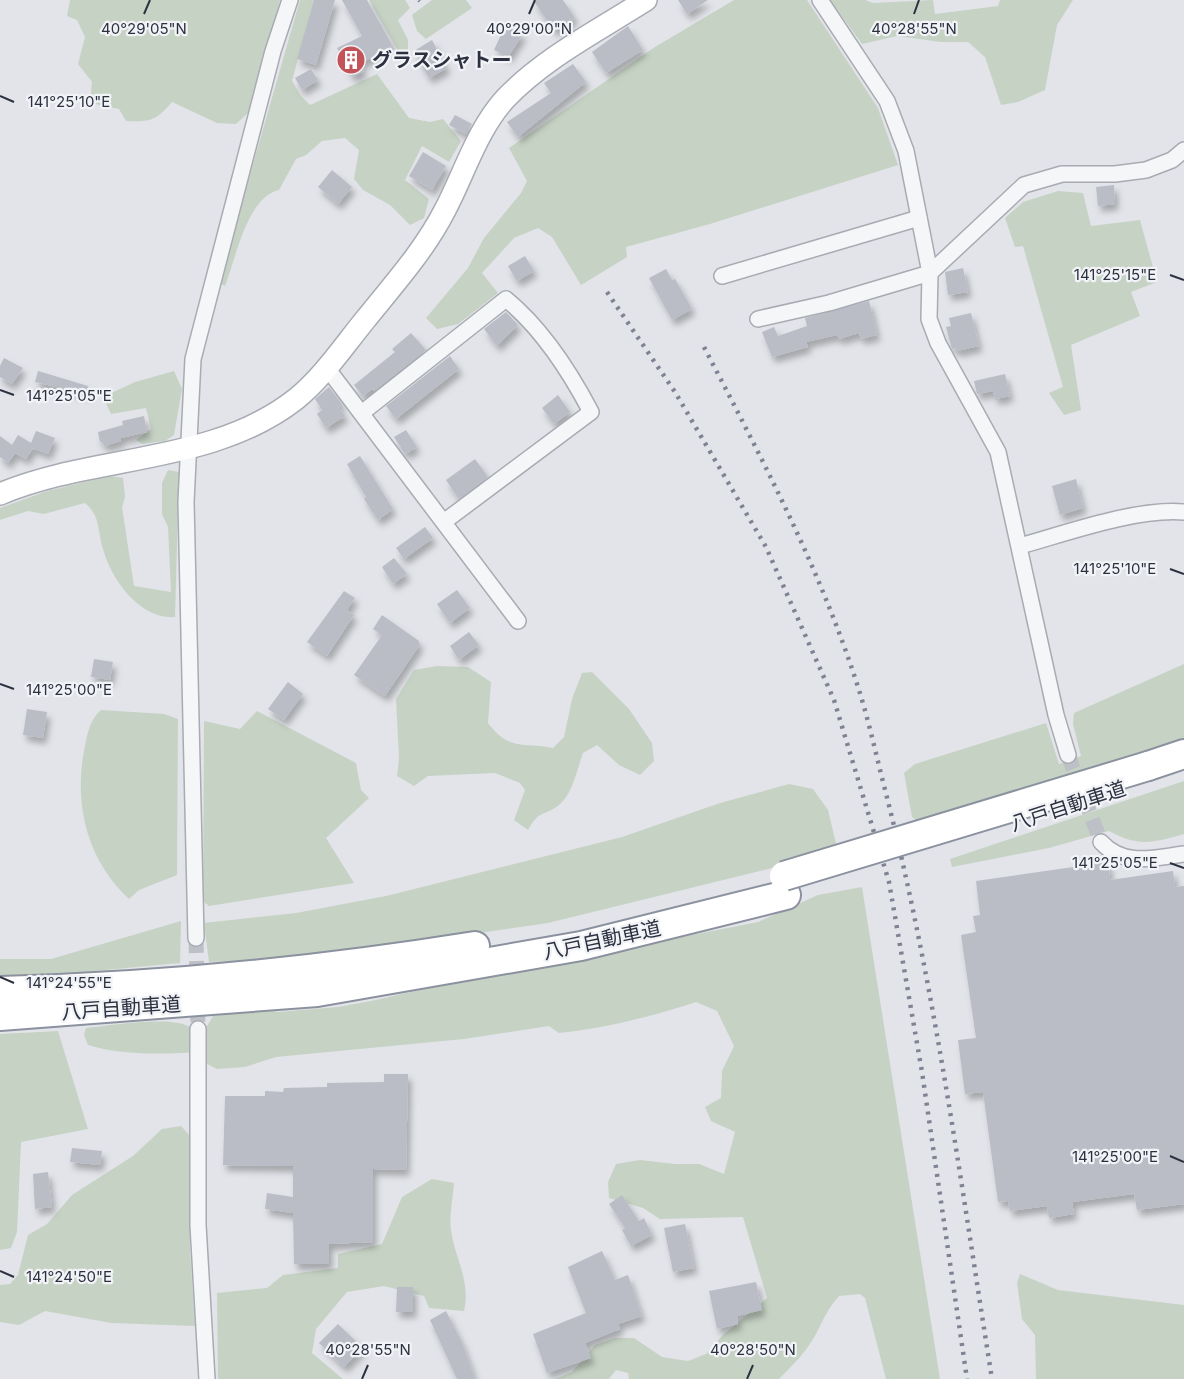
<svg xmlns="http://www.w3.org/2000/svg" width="1184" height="1379" font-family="Inter,'Noto Sans JP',sans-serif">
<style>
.green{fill:#c6d3c4}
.building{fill:#babdc6;filter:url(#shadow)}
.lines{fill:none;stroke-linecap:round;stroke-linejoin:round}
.street-tunnel{stroke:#bec0c7;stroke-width:15;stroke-dasharray:15 8;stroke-linecap:butt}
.street-casing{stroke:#a8abb3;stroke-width:18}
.secondary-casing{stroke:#a8abb3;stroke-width:24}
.highway-casing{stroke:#8b919f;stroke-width:32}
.street{stroke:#f5f6f8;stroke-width:15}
.secondary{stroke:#fff;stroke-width:21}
.highway{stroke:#fff;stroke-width:28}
.rail{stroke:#7d8392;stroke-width:4.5;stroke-dasharray:3 6;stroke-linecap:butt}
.highway-bridge-casing{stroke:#8b919f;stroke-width:32;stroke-linecap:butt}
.highway-bridge{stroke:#fff;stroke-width:28}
.ticks{fill:none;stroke:#2c3140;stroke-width:2}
.labels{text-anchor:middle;stroke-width:4.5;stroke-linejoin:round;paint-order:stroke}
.poi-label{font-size:20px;font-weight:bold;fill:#2c3140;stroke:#f2f3f7;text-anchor:start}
.street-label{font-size:20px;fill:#2c3140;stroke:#f2f3f7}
.ticks-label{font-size:15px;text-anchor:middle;fill:#2c3140;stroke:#f2f3f7;stroke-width:4.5;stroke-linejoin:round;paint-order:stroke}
</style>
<defs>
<filter id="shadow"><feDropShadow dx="3.5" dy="6" stdDeviation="3" flood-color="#0004"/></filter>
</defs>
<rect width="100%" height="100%" fill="#e2e4e9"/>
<!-- green -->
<g class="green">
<path d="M70,0H280L250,111L236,124L217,123L172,102C156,121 150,122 126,121L119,109L90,103L92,82L78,64L85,37L77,20L67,16Z"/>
<path d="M300,0H314L292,81L301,96L310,105L377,74L409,118L430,122L443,119L461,141L449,162L422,146L405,180L429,199L424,218L410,225L390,205L363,190L354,179L359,150L345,138L322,141L306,155L296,159L279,190C247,197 236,258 225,286L219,283Z"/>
<path d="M369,0H405L410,8L398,20L408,40V55L400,54Z"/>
<path d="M432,0H466L472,8L426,39L417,31L412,15Z"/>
<path d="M734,0H807L878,108L898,165L710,224L626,247L627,257L581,285L552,237L538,228L514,238L482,273L498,293L458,324L437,329L426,318L468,268L484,238L521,193L527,181L509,148L655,47Z"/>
<path d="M830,0H865L873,3L933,0L935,14L998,6L1000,0H1073L1057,25L1045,90L1018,102L1001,105L985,57L968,42H941L897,36L862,44Z"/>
<path d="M1058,191L1083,193L1091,226L1140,220L1157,282L1131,292L1140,316L1071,345L1081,410L1064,415L1049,393L1063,387L1023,246L1015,247L1005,218L1023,202Z"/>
<path d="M174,371L182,389L174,435L165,441L142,444L136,440L151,429L146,408L111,414L103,397L135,382Z"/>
<path d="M168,470L179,472L175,617C140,620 111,579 103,549C97,529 101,517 85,503L44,514L28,511L0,520V508L47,491L110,476L123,478L125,497L122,507L134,586L171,592L168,527L162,514V483Z"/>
<path d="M1184,664V742L920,823L912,817L904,773L915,764L1046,723L1059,764L1081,756L1073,724L1074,713Z"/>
<path d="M437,666L468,667L491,682L488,723C510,752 523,742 553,748L564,737L572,699L582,673L592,672L629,709L652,743L654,761L640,775L619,765L597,745L583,753C577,769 573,793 560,804C545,817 540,808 528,830L514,820L525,790L520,783L495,773L428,776L414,786L397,776L399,758L396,699L414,670Z"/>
<path d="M101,710L164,714L178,719L177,875L139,890L129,899C86,859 73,802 85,746C88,731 90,720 101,710Z"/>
<path d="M257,711L356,763L361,790L369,798L326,838L354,883L209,906L203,901L204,721L240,729Z"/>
<path d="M1184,781V834C1152,843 1139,847 1109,831L1049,848L952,867L950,859Z"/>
<path d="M789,784L813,789L828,810L838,852L548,923L363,950L269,960L209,962L204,923L296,913L386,896L622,837L720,803Z"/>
<path d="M862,887L940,1379H886L865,1298L860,1294L839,1296C829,1307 824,1318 817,1332C808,1350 794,1364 779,1379H629L628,1373L616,1370L609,1379H555L572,1372L595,1345L615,1338H634L662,1357L688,1361L706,1354L722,1336L767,1298L743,1217L660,1219L643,1208L609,1198L608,1182L616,1164L640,1160L675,1164H699L724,1174L735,1132L711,1121L705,1107L721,1098L722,1071L734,1046L717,1011L696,1002C650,1017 606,1028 559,1033L549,1026L464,1039L276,1057L245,1067L217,1069L207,1064L203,1052C166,1054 124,1056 88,1045L84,1035L86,1028C108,1026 177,1014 192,1029L206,1028L213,1016L262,1009L278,1012L338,1007L371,1001L463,980L758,922L818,895Z"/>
<path d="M181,921L180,963L52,975L0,977V959H51Z"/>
<path d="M58,1031L88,1129L21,1142L17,1232L11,1248L0,1250V1034Z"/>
<path d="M181,1126L189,1135L190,1250L195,1326L111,1323L45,1311L19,1325L0,1322V1285L10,1284L18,1275L28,1235L47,1224L72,1195L133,1156L162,1129Z"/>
<path d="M432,1179L454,1183C453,1198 449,1215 451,1230C455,1259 471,1281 464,1311L429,1308L424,1296L384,1286L347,1292L316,1329L312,1353L343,1379H218L217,1293L267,1288L283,1275L338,1268V1254L382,1244L402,1197Z"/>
<path d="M1020,1274L1058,1290L1184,1305V1379H1036L1035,1335L1022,1319L1017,1283Z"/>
</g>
<!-- building -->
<g class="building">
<path d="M314,0H335L316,65L297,59Z"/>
<path d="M342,0H367L392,45L360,64L364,71L352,77L337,48L362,36Z"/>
<path d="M533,0H563L575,18L554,31Z"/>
<path d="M678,0H708L687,14Z"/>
<path d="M505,26L523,34L508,57L494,50Z"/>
<path d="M628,26L643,50L606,73L592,52Z"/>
<path d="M432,40L447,68L429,78L414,51Z"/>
<path d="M573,64L586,82L518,137L507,122L551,93L544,83Z"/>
<path d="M311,69L318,80L302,90L295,78Z"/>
<path d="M455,115L472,124L466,134L449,125Z"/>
<path d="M423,152L446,166L432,190L409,176Z"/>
<path d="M332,170L352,187L338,204L318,187Z"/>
<path d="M1114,185L1115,204L1098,206L1096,187Z"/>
<path d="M525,256L534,271L517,281L508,266Z"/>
<path d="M963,268L968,292L948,295L945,272Z"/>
<path d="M666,269L672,280L675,279L692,309L672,320L649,278Z"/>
<path d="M869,301L877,335L861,339L859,333L839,339L837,335L806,342L808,347L772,357L762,332L774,327L778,336L807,326L805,318Z"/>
<path d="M506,312L518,325L497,346L484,329Z"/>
<path d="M971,313L979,346L957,351L956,348L952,349L946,327L951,326L949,318Z"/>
<path d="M411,333L426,350L374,391L372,389L363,396L354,385L395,352L392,349Z"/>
<path d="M450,356L459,369L396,419L386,406Z"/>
<path d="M4,358L23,368L12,384L0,377V366Z"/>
<path d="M38,371L88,386L87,394L35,382Z"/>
<path d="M1005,374L1010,396L995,399L993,391L977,394L974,381Z"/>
<path d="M329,387L342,404L338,406L345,416L326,428L317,414L322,410L315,399Z"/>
<path d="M558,395L570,412L554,424L542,408Z"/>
<path d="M144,416L147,432L121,438V441L104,446L103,442H100L98,432L123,425L122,421Z"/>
<path d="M406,430L417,447L405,454L394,437Z"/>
<path d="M36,431L55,438L48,454L33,448L26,459L15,453L8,463L0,457V436L12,445L18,435L31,443Z"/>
<path d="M360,456L393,509L378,520L364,499L366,497L347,464Z"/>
<path d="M475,459L488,477L459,499L446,480Z"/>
<path d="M1076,479L1083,508L1060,515L1052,486Z"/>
<path d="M425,527L433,538L404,559L396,548Z"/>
<path d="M394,558L407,574L393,584L382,567Z"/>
<path d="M457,590L470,608L450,623L437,604Z"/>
<path d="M344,591L355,598L347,610L354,615L327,656L307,642Z"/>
<path d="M382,615L419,641V646L385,696L354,675L382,635L373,629Z"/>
<path d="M469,632L479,645L459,660L450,646Z"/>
<path d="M94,659L113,662L110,680L91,677Z"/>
<path d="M288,682L303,694L284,720L268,709Z"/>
<path d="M27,709L47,712L43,738L23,735Z"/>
<path d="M1108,862L1110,880L1173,871L1175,887L1184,886V1204L1137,1210L1134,1194L1072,1202L1074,1214L1049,1218L1047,1206L1010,1211L1008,1201L998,1202L983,1092L965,1094L958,1040L976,1038L961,935L976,932L973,916L980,915L976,881Z"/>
<path d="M384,1074H408L406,1170L373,1169V1242L329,1244V1264H294L293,1213L265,1209L267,1193L293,1197V1166L223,1165L225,1096H265V1091L283,1092L284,1088L327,1087V1083L384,1082Z"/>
<path d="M72,1148L102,1151L100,1165L70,1162Z"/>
<path d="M48,1172L52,1207L35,1209L33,1174Z"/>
<path d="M622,1195L639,1221L644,1218L652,1235L631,1246L622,1230L625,1228L609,1204Z"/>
<path d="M685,1224L694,1268L673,1272L664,1228Z"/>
<path d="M602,1251L615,1280L628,1275L642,1316L618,1324L620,1329L585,1343L591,1358L547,1373L533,1334L586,1313L568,1267Z"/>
<path d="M756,1282L762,1310L737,1316L738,1324L717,1329L709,1291Z"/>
<path d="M397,1287H413V1312H396Z"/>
<path d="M446,1311L463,1345L475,1379H457L430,1320Z"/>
<path d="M338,1324L363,1348L344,1367L319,1343Z"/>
</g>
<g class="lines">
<!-- street-tunnel -->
<g class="street-tunnel">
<path d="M1068,755L1101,842"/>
<path d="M196,938L198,1029"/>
</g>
<!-- street casing -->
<g class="street-casing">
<g id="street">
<path d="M820,0L887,101L906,151L930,273L929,319L938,343L998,452L1056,715L1068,755"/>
<path d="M722,276L919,218"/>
<path d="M758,319L829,303L930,273L1024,185L1062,174H1115L1146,170L1172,160L1184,150"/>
<path d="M327,368L518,621"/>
<path d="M363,412L506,299C540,327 570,372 591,412L445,521"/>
<path d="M1020,546C1067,533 1136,508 1184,512"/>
<path d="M1101,842C1124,867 1153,858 1184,854"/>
<path d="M196,938L186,502L193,359L273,51L290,0"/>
<path d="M198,1029V1225L207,1379"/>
</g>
</g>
<!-- secondary casing -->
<g class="secondary-casing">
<path id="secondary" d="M0,494C95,454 212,465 296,399C323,377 343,347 365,320C393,285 424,251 445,210C464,174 477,130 505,99C544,58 599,30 646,0"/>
</g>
<!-- highway casing -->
<g class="highway-casing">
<g id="highway">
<path d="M1148,766L1184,754"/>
<path d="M0,991C159,987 318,971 475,946"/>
<path d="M0,1016L317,992L581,946L786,895"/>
</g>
</g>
<!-- street -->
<use href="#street" class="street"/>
<!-- secondary -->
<use href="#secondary" class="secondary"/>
<!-- highway -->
<use href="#highway" class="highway"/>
<!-- rail -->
<g class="rail">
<path d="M419,0L420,1"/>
<path d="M607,292L675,392L766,547L834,700L889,882L922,1072L967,1379"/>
<path d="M704,347C761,457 820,568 858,687C868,718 875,750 883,782C934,978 960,1179 992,1379"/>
</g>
<!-- highway-bridge casing -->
<g class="highway-bridge-casing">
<path id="highway-bridge" d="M784,876L1148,766"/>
</g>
<!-- highway-bridge -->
<use href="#highway-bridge" class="highway-bridge"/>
</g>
<!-- ticks -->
<path class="ticks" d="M144,14L150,0M529,14L535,0M914,14L919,0M0,96L14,102M1170,275L1184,280M0,390L14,395M1170,569L1184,574M0,684L14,689M1170,863L1184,868M0,977L14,983M1170,1156L1184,1162M0,1271L14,1277M362,1379L368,1365M747,1379L753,1365"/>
<!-- icons -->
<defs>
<g id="building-disc" transform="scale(1.5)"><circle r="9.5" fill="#c35358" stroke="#f2f3f7"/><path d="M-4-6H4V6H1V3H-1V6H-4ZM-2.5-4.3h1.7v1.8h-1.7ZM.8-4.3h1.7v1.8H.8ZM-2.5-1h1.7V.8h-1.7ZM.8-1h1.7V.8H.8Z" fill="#fff"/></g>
</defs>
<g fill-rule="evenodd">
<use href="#building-disc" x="351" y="60"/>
</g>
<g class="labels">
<!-- poi labels -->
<g class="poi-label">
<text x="372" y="67">グラスシャトー</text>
</g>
<!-- street labels -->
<g class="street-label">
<text transform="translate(1068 806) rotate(-18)" y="7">八戸自動車道</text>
<text transform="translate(602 940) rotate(-12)" y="7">八戸自動車道</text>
<text transform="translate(121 1008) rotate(-4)" y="7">八戸自動車道</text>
</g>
</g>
<g class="ticks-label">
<text x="144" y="34">40°29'05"N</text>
<text x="529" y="34">40°29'00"N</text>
<text x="914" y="34">40°28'55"N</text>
<text x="69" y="107">141°25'10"E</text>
<text x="1115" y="280">141°25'15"E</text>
<text x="69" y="401">141°25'05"E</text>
<text x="1115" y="574">141°25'10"E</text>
<text x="69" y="695">141°25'00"E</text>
<text x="1115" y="868">141°25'05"E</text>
<text x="69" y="988">141°24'55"E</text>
<text x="1115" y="1162">141°25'00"E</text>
<text x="69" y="1282">141°24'50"E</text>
<text x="368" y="1355">40°28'55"N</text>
<text x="753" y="1355">40°28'50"N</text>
</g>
</svg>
